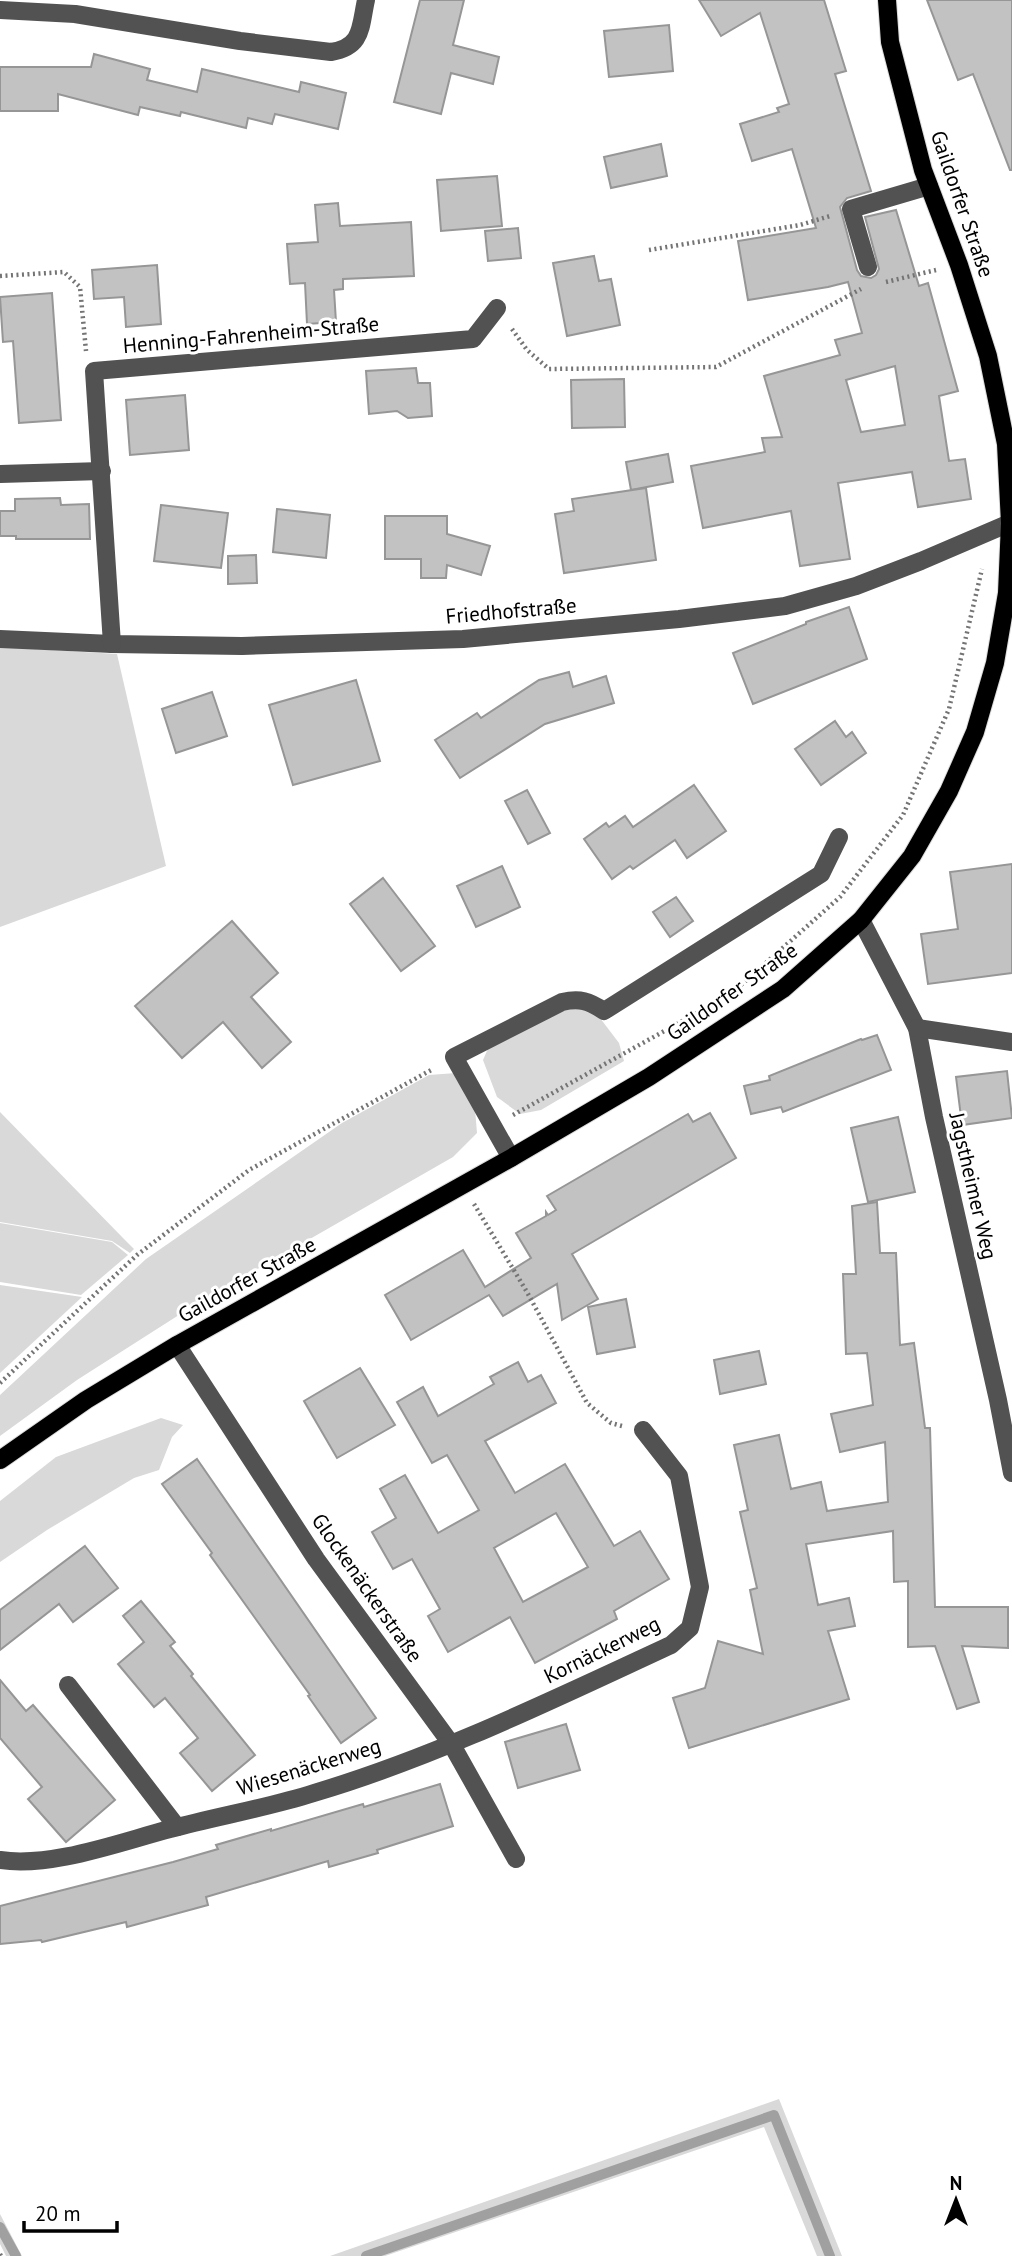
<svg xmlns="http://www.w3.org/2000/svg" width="1012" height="2256" font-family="'PT Sans',sans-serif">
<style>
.green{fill:#d9d9d9}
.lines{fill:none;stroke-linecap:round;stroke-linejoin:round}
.stream{stroke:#a0a0a0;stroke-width:10}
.building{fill:#c2c2c2;stroke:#969696;stroke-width:2;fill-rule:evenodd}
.major-casing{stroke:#dbdbdb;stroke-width:20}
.path{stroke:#747474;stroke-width:4.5;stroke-dasharray:2 3.5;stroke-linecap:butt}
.minor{stroke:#525252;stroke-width:18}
.major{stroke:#000;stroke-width:18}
.labels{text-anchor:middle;stroke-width:6;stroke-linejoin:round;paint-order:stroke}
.street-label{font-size:21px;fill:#000;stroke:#fff}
</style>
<rect width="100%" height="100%" fill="#fff"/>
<!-- green -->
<g class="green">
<path d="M0,647L117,654L166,866L0,927Z"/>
<path d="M570,1006L597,1014L619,1043L624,1061L541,1110L520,1114L497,1097L483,1060L490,1044Z"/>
<path d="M456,1073L475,1109L477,1133L453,1157L193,1306L77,1380L0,1436V1395L146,1259L342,1123L429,1075Z"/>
<path d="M0,1112L123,1238L134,1249L130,1253L112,1241L0,1222Z"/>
<path d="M0,1223L112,1242L128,1255L81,1295L0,1282Z"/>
<path d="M0,1285L82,1297L0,1373Z"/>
<path d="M161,1418L183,1425L172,1437L159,1470L134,1478L47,1530L0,1562V1501L56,1457Z"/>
<path d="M779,2099L842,2256H817L764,2127L385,2256H330Z"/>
<path d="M0,2214L22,2256H6L0,2244Z"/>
</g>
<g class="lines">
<!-- stream -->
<g class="stream">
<path d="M0,2227L16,2256"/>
<path d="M366,2256L774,2115L830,2256"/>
</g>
</g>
<!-- building -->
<g class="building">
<path d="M420,0H464L453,45L499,57L493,84L451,73L441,114L394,102Z"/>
<path d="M699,0H824L846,71L835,74L871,191L847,198L840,207L857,270L861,276L871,278L876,275L879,269L865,217L896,210L919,286L928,283L958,391L939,396L949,461L965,459L971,499L918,507L912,472L838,483L850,559L800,566L791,511L703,528L691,466L765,452L762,438L782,437L764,376L840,355L835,340L862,333L848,282L828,287L748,300L738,241L816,228L792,149L752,161L740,124L779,112L777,108L789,104L760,13L721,36ZM895,366L905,425L861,432L846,380Z"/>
<path d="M927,0H1012V170H1010L973,74L958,80Z"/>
<path d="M669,25L673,71L609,77L604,31Z"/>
<path d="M94,54L150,69L147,80L197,92L202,69L299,92L301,82L346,93L338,129L275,114L272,124L248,118L246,128L181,112L180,116L140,107L138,115L58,94V111H0V67H91Z"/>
<path d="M661,144L667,176L611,188L604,157Z"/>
<path d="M497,176L502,226L441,231L437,180Z"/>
<path d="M338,203L340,226L411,222L414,276L343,279V289L334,290L336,322L307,324L305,283L290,284L287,244L318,242L315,205Z"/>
<path d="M518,228L521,258L488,261L485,231Z"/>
<path d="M594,256L599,281L611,279L620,325L567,336L553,263Z"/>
<path d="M157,265L161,324L126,327L124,297L94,299L92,270Z"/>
<path d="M52,293L61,420L19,423L13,341L3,342L0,297Z"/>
<path d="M416,368L418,383H430L432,416L408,418L397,411L369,414L366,371Z"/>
<path d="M624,379L625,427L572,428L571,380Z"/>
<path d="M185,395L189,450L130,455L126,400Z"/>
<path d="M668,454L673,482L631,490L626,462Z"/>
<path d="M646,488L656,560L564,573L555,514L574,511L572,499Z"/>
<path d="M60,498L61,505L89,504L90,539H16V536H0V511H15V499Z"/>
<path d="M161,505L228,513L221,568L154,561Z"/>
<path d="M277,509L330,515L326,558L273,552Z"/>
<path d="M385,516H447V534L490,546L481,575L447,565L446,578H421V559H385Z"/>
<path d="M256,555L257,583L228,584V556Z"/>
<path d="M849,607L867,659L753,704L733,653L806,624V622Z"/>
<path d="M569,672L573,687L606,676L614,703L545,724L460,778L435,740L477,713L481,718L539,680Z"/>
<path d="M356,680L380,761L293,785L269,705Z"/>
<path d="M212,692L227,736L176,753L162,709Z"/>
<path d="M835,721L846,737L852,732L866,753L821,785L795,749Z"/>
<path d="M694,785L726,831L687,858L675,840L633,869L630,866L612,879L584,839L606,823L609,827L625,816L633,827Z"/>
<path d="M527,790L550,833L528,844L505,801Z"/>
<path d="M1012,864V973L928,984L921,934L958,929L950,872Z"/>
<path d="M502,866L520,907L476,927L457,886Z"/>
<path d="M383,878L435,946L401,971L350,904Z"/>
<path d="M676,897L693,921L670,937L653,912Z"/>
<path d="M232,921L278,973L251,997L291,1042L262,1068L223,1022L182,1058L135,1006Z"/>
<path d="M877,1035L891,1070L783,1112L781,1107L751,1114L744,1086L770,1080L769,1076L861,1039L862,1040Z"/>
<path d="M1007,1071L1012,1118L962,1125L956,1077Z"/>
<path d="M710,1113L736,1158L572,1254L598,1299L562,1320L557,1284L503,1316L489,1295L411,1340L385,1295L463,1250L485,1287L531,1258L516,1233L546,1216V1212L548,1215L556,1210L547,1196L688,1114L693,1122Z"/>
<path d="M898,1117L915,1192L868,1202L851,1128Z"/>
<path d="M877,1202L880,1253H896L900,1345L914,1343L925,1428H930L935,1607H1008V1648L962,1646L979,1702L957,1709L935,1646L908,1647V1581L894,1582L893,1531L806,1544L818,1605L849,1598L855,1626L828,1631L849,1699L689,1748L673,1698L705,1688L718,1641L763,1654L750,1590L757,1588L740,1512L748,1510L734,1445L779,1435L791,1489L821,1482L827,1511L888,1502L885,1442L840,1452L831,1414L873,1405L867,1353L846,1354L843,1274H856L852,1206Z"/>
<path d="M626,1299L635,1347L597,1354L588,1307Z"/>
<path d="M759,1351L766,1384L720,1394L714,1360Z"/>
<path d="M518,1362L528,1382L541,1375L556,1403L485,1441L515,1493L565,1464L614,1546L640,1531L669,1579L614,1611L617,1619L535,1663L510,1617L448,1652L428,1616L440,1609L412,1559L393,1569L372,1532L396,1518L380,1489L405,1475L438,1533L479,1510L447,1455L432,1463L397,1402L423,1387L438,1416L494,1384L490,1377ZM556,1513L588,1567L523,1602L494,1548Z"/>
<path d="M360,1368L395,1425L337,1458L304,1401Z"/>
<path d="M197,1459L376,1718L341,1743L308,1696L310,1695L210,1555L212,1553L162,1484Z"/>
<path d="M85,1546L118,1588L73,1622L59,1604L0,1650V1610Z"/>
<path d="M141,1601L175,1642L170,1646L193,1674L191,1676L255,1755L212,1791L180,1753L198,1738L165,1698L154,1707L118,1664L144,1642L123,1616Z"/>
<path d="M0,1680L26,1711L33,1705L115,1800L66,1842L28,1799L42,1787L0,1738Z"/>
<path d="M566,1724L580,1770L518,1788L505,1742Z"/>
<path d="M440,1784L453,1826L377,1850L378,1853L329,1867L328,1861L206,1897L208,1905L127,1927L126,1922L42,1942L41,1940L0,1944V1906L173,1862L218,1849L216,1845L271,1829V1831L363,1804L364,1807Z"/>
</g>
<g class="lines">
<!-- major casing -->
<g class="major-casing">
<path id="major" d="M0,1460L86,1400L177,1345L511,1158L649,1077L783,989L861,920L912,856L949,791L975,732L995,663L1007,593L1010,523L1006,444L988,356L959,265L923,170L890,42L887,0"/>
</g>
<!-- path -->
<g class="path">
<path d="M649,250L800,225L830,216"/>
<path d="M0,276L64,272L80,287L86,351"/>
<path d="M886,282L936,270"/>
<path d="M512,329L527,350L549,369L716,367L861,289"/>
<path d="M741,985L840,897L903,815L949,709L982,569"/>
<path d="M513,1115L704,1009"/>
<path d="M474,1204L527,1292L587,1403L611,1423L622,1426"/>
<path d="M0,1383L137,1255L249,1170L433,1069"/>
<path d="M0,2254L1,2256"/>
</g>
<!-- minor -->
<g class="minor">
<path d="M0,10L75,14L240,41L331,52C363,47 360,27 366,0"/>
<path d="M868,267L851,209L929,186"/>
<path d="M0,474L102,471"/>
<path d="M0,639L112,644L242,646L463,639L679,619L785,606L856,586L921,561L1012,522"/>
<path d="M112,644L94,371L473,339L497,308"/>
<path d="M861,920L917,1028L934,1117L998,1400L1012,1473"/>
<path d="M917,1028L1012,1042"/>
<path d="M511,1158L454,1057L562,1002C580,998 589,1001 604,1011L821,874L839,837"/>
<path d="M177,1345L316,1559L452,1745L516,1859"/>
<path d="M68,1685L177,1827"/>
<path d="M0,1860C51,1868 120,1842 170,1829C218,1816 267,1808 314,1793C438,1756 554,1699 671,1645L690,1628L700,1587L679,1476L643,1430"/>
</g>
<!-- major -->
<use href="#major" class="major"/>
</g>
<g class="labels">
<!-- street labels -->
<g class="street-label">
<text transform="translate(962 204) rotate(71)" y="7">Gaildorfer Straße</text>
<text transform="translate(251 335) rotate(-5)" y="7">Henning-Fahrenheim-Straße</text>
<text transform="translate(511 611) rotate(-5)" y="7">Friedhofstraße</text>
<text transform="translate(732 992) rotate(-35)" y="7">Gaildorfer Straße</text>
<text transform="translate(973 1186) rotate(77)" y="7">Jagstheimer Weg</text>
<text transform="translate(247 1280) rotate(-29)" y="7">Gaildorfer Straße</text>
<text transform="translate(367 1588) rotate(55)" y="7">Glockenäckerstraße</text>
<text transform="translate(602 1650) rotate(-26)" y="7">Kornäckerweg</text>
<text transform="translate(309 1767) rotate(-17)" y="7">Wiesenäckerweg</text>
</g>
</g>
<!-- north arrow -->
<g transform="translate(956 2200)" stroke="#ffffff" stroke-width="5" paint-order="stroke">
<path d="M0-5L12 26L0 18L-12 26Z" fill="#000000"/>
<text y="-10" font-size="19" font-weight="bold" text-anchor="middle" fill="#000000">N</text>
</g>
<!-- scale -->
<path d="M24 2221v10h93v-10" fill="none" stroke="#000000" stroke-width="3.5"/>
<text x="35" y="2221" font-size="21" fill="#000000" stroke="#ffffff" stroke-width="5" paint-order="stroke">20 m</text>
</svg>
